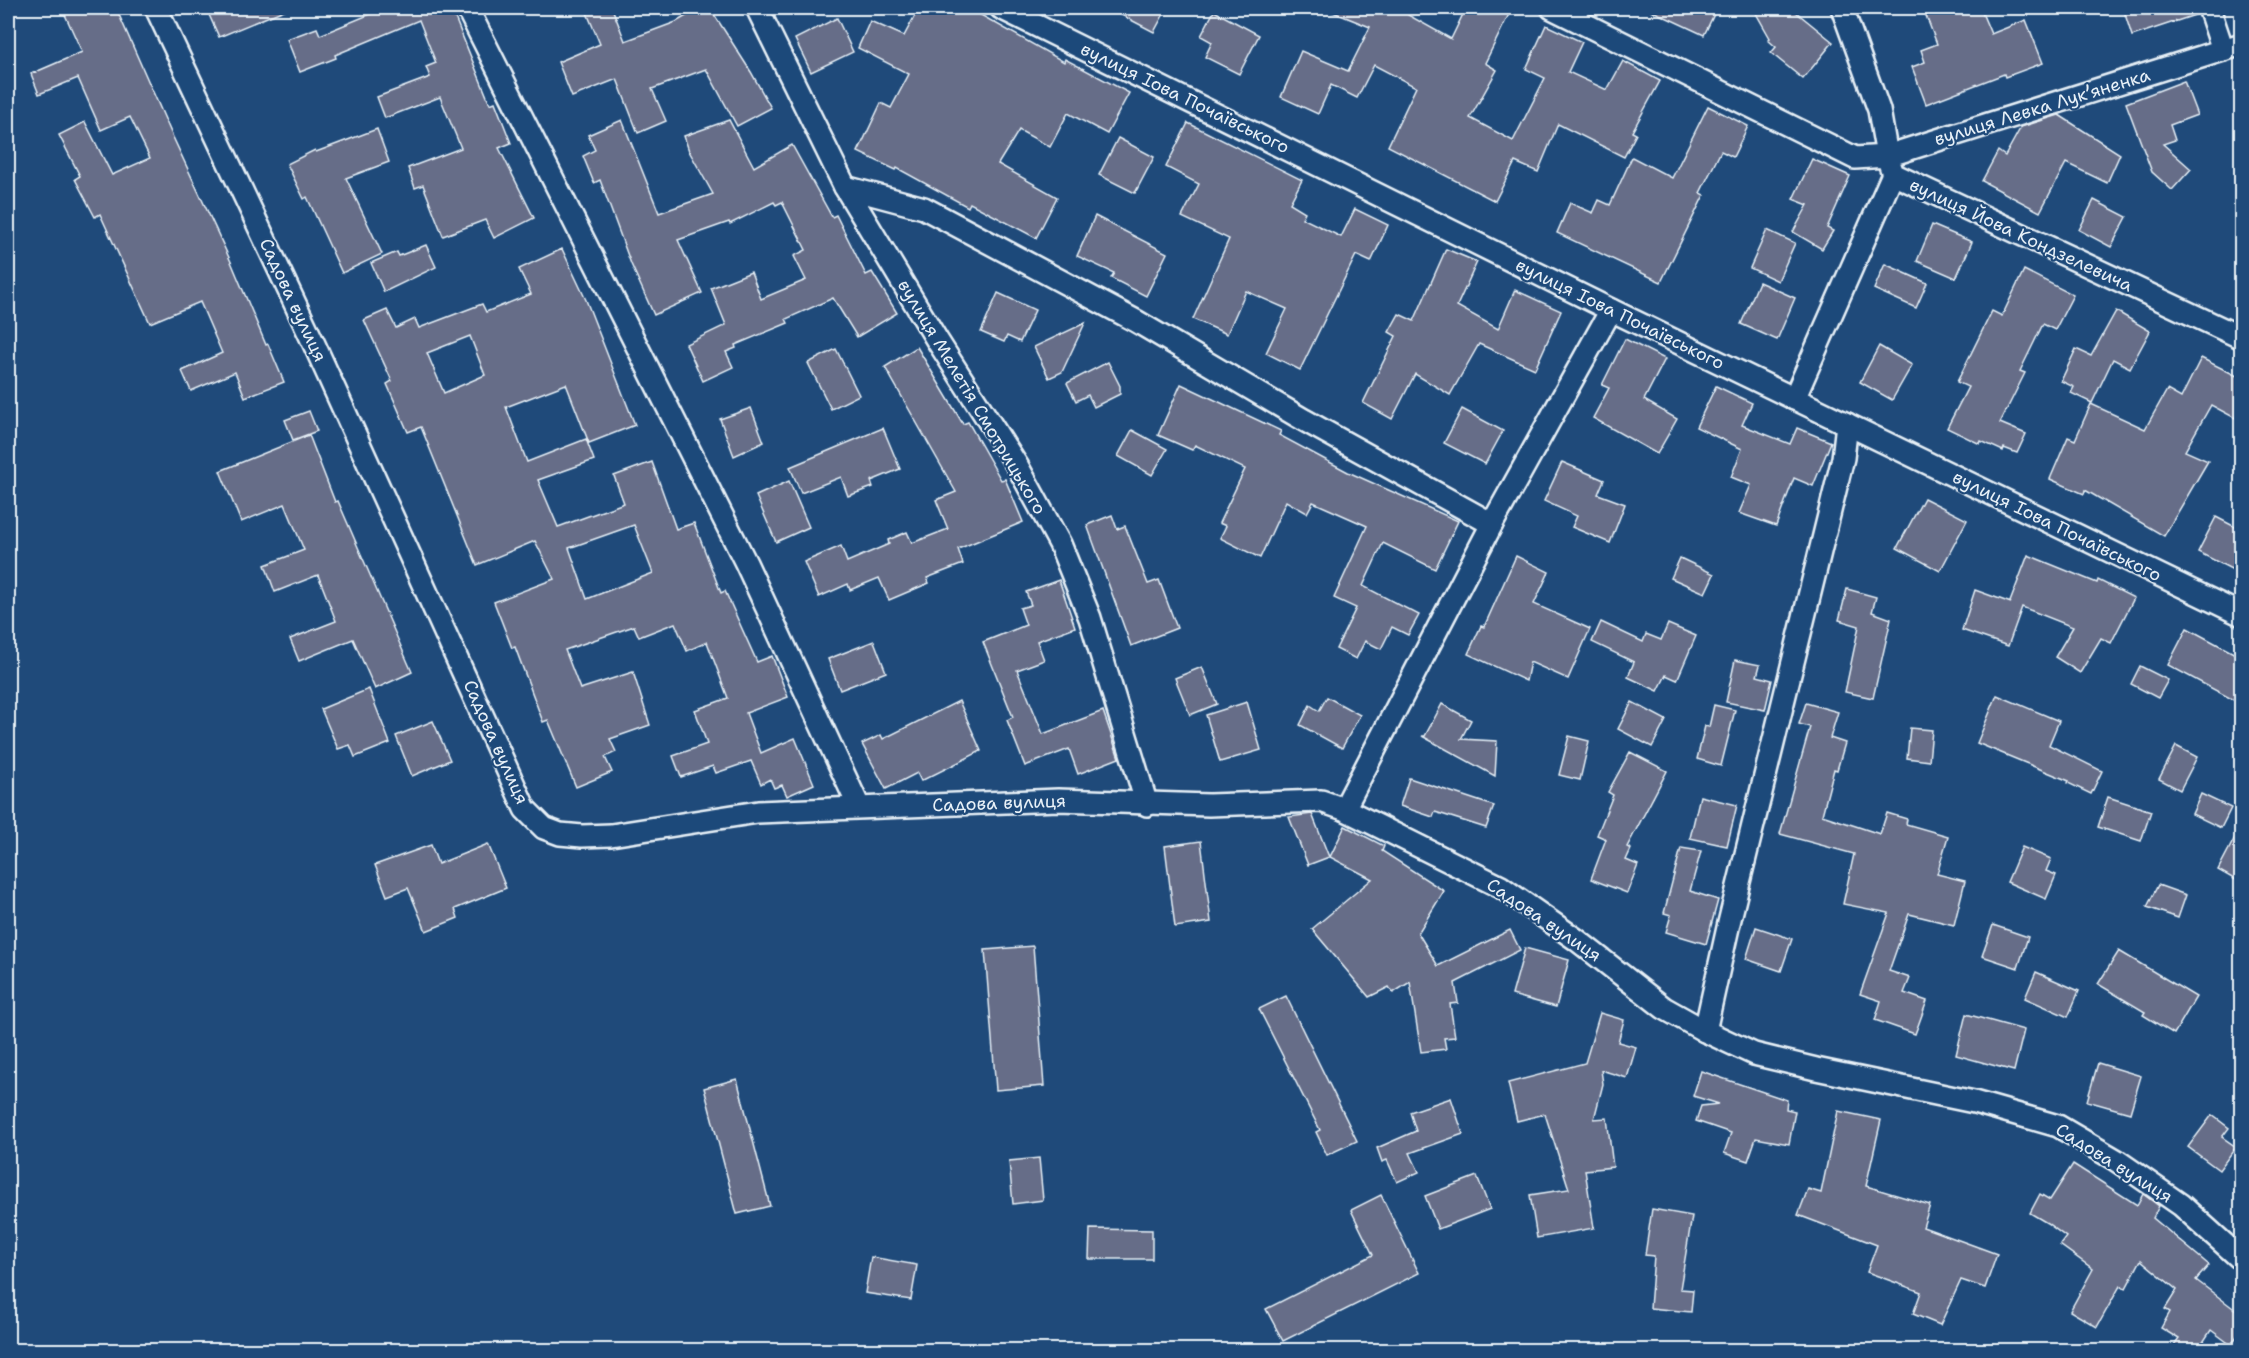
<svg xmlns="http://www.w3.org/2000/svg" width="2249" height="1358" font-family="'Shantell Sans',sans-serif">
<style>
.building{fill:#666d88;stroke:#e8f1f8;stroke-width:1.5;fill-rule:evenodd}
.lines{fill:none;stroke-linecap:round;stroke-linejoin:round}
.minor-casing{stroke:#e8f1f8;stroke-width:26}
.minor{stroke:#1f4a7a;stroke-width:21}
.labels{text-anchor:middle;stroke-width:4.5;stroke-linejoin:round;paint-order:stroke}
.street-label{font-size:18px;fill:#e8f1f8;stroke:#1f4a7a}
</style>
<rect width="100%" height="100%" fill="#1f4a7a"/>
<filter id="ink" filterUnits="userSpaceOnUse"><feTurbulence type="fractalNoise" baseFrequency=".0167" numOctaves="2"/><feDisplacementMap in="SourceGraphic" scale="12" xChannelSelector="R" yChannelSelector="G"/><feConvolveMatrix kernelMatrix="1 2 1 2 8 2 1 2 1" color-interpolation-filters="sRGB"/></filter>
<g filter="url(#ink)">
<!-- building -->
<g class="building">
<path d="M62,8H116L172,135L232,264L266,345L268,344L284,382L245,397L235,372L191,391L182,371L222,353L200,302L150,323L100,214L95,217L75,179L80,176L59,135L85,122L112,175L150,158L130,117L101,130L78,78L39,94L31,74L82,52Z"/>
<path d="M206,8H289L219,37Z"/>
<path d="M385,8H451L490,104L495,102L511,143L499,148L534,218L494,238L485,220L443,236L423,185L415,188L408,168L461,148L440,97L385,118L377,97L430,77L426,67L436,63L419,20L335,55L336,58L300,72L287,39L317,28L320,35Z"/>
<path d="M585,8H612L625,41L676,22L700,8H710L751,72L771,108L737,126L706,69L652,89L666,121L638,133L617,79L572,97L558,62L600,44Z"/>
<path d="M919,8H983L979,14L1064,62L1065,59L1129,93L1107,134L1068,113L1050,147L1019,130L998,164L1057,197L1036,238L970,203L968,207L897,168L896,170L858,152L881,103L891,108L909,74L858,48L870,21L904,36Z"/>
<path d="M1108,8H1167L1154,32Z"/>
<path d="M1323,8H1411L1408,15L1451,39L1466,8H1512L1485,63L1497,70L1470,118L1513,141L1545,78L1526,69L1546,25L1582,42L1568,72L1607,90L1623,61L1660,81L1632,132L1636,134L1624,157L1558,124L1538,172L1515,162L1495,201L1388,146L1416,87L1374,65L1357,98L1331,85L1318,114L1281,97L1301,51L1348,71L1370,27Z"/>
<path d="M1646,8H1717L1704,35Z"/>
<path d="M1753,8H1791L1833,42L1803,79L1771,53L1776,47L1768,40L1770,38Z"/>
<path d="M1923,8H1980L1991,34L2026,20L2043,63L2005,77L2004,74L1926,104L1912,67L1925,62L1921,50L1937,44Z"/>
<path d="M2123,8H2197L2198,14L2132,36Z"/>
<path d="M1214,11L1259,35L1239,74L1205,57L1212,42L1201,36Z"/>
<path d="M837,18L853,52L811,72L795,39Z"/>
<path d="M2184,81L2197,115L2170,125L2175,140L2163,144L2191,169L2172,190L2152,172L2126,103Z"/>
<path d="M1708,106L1748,126L1733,157L1721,151L1700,193L1704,195L1661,282L1557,233L1570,203L1593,213L1599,200L1610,205L1632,157L1672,178Z"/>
<path d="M2059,115L2120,154L2107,183L2066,163L2040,212L1982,181L1998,151L2005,156L2021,127Z"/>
<path d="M622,120L659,213L713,194L689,151L684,136L729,120L754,167L792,145L832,217L836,215L866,275L872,272L897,313L857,337L833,298L786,319L788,323L735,345L736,348L726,352L733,367L703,381L686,344L726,325L711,288L751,272L761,299L806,280L794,256L806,250L782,202L776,205L774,202L730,224L729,222L678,240L702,293L654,315L631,264L600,180L594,183L583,156L595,150L588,135Z"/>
<path d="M1188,123L1302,180L1290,203L1305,212L1302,218L1341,237L1355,209L1388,225L1371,262L1356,255L1300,370L1266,353L1287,309L1246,291L1227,334L1193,319L1229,239L1182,217L1199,184L1166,167Z"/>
<path d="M377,129L389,162L346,178L382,254L342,273L307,197L304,199L287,164L315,150L316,152Z"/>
<path d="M1118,138L1154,157L1135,193L1099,175Z"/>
<path d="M1812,159L1850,176L1827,228L1833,231L1822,249L1793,232L1808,205L1793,199Z"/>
<path d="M2094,200L2127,217L2111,247L2079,230Z"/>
<path d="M1095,216L1167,253L1146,296L1111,278L1114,273L1077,256Z"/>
<path d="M1932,225L1972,242L1956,278L1917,261Z"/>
<path d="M1767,230L1795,243L1778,281L1750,268Z"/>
<path d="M426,245L436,267L384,292L371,263L397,252L399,256Z"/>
<path d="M562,249L586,300L635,425L589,443L566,384L506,407L527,462L586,439L594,460L538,480L558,527L624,503L614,476L652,462L676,529L694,523L721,593L725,591L757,662L772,656L788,697L746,713L761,753L795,738L814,784L787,796L782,785L774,788L770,779L761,784L751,761L716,773L713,766L681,777L673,756L707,744L695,710L728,698L707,642L687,651L675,623L639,637L634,626L565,650L580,689L633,672L650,725L610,739L616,752L605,757L612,772L576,787L548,720L543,722L515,647L512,648L494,602L554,579L535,541L477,565L421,427L408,432L387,384L392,381L364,320L387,310L396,328L415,319L419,328L482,304L486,312L531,294L519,269ZM470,336L485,375L444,393L427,353ZM634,525L653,573L587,599L569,548Z"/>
<path d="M1446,249L1477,262L1457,306L1498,329L1515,290L1561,311L1535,369L1479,344L1450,395L1415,374L1392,419L1363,403L1396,336L1389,332L1399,314L1414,321Z"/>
<path d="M1885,264L1927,283L1916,308L1874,289Z"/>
<path d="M2024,270L2073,295L2055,330L2043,324L2020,371L2025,373L2000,423L2026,434L2017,453L2004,448L2003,451L1981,441L1980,444L1947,428L1968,387L1957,382L1992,311L2002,316Z"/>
<path d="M1759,282L1795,298L1777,340L1741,324Z"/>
<path d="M998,293L1035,310L1020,342L1007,336L1004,342L981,332Z"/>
<path d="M2116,311L2150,331L2130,368L2113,359L2092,403L2071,393L2074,387L2061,381L2076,349L2091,356Z"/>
<path d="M1085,323L1062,372L1049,378L1034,347Z"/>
<path d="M1625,339L1665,359L1644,400L1677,419L1657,454L1593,418L1609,388L1602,385Z"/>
<path d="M1879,346L1912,365L1892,400L1860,382Z"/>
<path d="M917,347L963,424L968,422L1001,480L1005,479L1023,522L958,549L963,564L927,578L929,583L889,600L879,578L850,590L848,584L819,597L804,562L841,546L847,562L889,544L888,540L907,532L912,543L948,529L936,500L956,492L885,367Z"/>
<path d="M836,349L859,395L831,409L808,363Z"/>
<path d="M2201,358L2241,378V405L2235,418L2211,405L2185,451L2208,461L2164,536L2085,490L2084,494L2050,479L2068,437L2075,440L2091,404L2145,429L2167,390L2181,398Z"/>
<path d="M1108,362L1120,386V394L1094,407L1088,395L1076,401L1067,383Z"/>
<path d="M1181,384L1281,431L1279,435L1348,472L1458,521L1435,569L1383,543L1363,586L1419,615L1408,635L1392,627L1381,649L1365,641L1356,659L1336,649L1356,608L1334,598L1367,526L1313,502L1307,513L1286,501L1260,558L1220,538L1226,526L1219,523L1245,469L1195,445L1192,450L1158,435Z"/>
<path d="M1716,386L1752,403L1742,425L1790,444L1797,428L1831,442L1813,486L1794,478L1776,526L1739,513L1751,485L1731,477L1742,449L1696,427Z"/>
<path d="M751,408L764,442L734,456L720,419Z"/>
<path d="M1462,409L1503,431L1485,464L1444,443Z"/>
<path d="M309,411L317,431L293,440L285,420Z"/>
<path d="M883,428L900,469L871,481L873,487L848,496L841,477L801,493L790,467Z"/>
<path d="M1132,430L1167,449L1152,475L1118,456Z"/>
<path d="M309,435L335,502L338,501L412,672L375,689L353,639L299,661L290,639L336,621L318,575L275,592L265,565L304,550L285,504L241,522L220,471Z"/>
<path d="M1562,462L1604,480L1598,494L1625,504L1610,543L1572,527L1577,516L1544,501Z"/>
<path d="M789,481L809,527L776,542L756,496Z"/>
<path d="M1924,498L1967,520L1940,571L1897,548Z"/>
<path d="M1112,515L1117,529L1125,526L1148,584L1159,580L1177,628L1131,646L1087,525Z"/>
<path d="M2216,517L2241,530V574L2198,552Z"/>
<path d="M2028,555L2097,583L2098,580L2134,598L2111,643L2101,638L2080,673L2055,657L2073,627L2022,607L2008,646L1962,630L1975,590L2011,603L2010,602Z"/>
<path d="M1516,556L1549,572L1534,604L1590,629L1568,679L1530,662L1526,681L1468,654L1481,626L1484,627Z"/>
<path d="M1680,558L1714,574L1705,593L1671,578Z"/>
<path d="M1059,580L1075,627L1037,641L1044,660L1017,670L1043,734L1103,711L1119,758L1078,774L1069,749L1025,766L1007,720L1013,717L983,642L1026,625L1020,608L1031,605L1026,592Z"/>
<path d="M1847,589L1876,597L1872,612L1891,619L1873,698L1845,692L1859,626L1839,620Z"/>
<path d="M1601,622L1643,642L1646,634L1661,640L1668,624L1696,636L1677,680L1666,675L1658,691L1628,677L1634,662L1592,642Z"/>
<path d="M2187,628L2241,657V704L2168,665Z"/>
<path d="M874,641L886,672L840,690L828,659Z"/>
<path d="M1735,660L1760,665L1757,676L1772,680L1765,710L1726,702Z"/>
<path d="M2140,666L2168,680L2158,698L2131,684Z"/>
<path d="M1202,667L1217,704L1190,715L1175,678Z"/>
<path d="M369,689L390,743L355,757L350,745L338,749L321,709Z"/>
<path d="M1997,695L2059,721L2049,745L2102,771L2091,794L2068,783L2069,781L1977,743Z"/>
<path d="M1327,697L1360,715L1342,748L1300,725L1310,705L1319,711Z"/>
<path d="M959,701L981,751L921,781L917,773L886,789L862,744L881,735L883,739Z"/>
<path d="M1247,702L1261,750L1220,762L1206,715Z"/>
<path d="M1632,702L1666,720L1652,747L1618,729Z"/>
<path d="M1806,703L1838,712L1830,738L1845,743L1837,770L1834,769L1822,815L1880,834L1887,813L1907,819L1906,824L1948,836L1937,874L1965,881L1954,925L1909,914L1889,971L1910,978L1904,993L1927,1001L1915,1034L1875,1020L1881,1001L1860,994L1889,913L1843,904L1854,854L1780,834L1810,727L1799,724Z"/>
<path d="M1442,704L1471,720L1461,739L1497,741L1495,776L1422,736H1425Z"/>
<path d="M1714,705L1735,710L1721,766L1697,759L1705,726L1709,727Z"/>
<path d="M433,721L450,760L412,776L396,736Z"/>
<path d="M1910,728L1932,730L1929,761L1907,758Z"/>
<path d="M1569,736L1589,741L1580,780L1559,775Z"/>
<path d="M2176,746L2197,757L2180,790L2159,779Z"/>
<path d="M1630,752L1667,771L1627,847L1631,849L1626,860L1638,865L1627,893L1591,879L1606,839L1597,835L1613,795L1608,792Z"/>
<path d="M1409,778L1494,806L1486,828L1435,812L1433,817L1400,806Z"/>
<path d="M2201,794L2231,808L2221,828L2192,814Z"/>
<path d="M1700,796L1737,805L1727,846L1690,838Z"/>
<path d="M2108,797L2151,811L2141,841L2098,827Z"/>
<path d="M1312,814L1329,857L1308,865L1289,817Z"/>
<path d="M1345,826L1384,846L1382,851L1444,891L1418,933L1438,966L1510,930L1520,950L1455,983L1458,1003L1450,1004L1455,1037L1444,1038L1446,1049L1421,1052L1410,982L1393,993L1389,987L1369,997L1312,929L1372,879L1330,857Z"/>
<path d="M2241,826V883L2218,870Z"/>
<path d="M1201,841L1211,922L1175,927L1165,846Z"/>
<path d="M488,844L506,888L455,909L458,918L426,931L408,888L387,896L375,865L431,845L438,864Z"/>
<path d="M2022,847L2051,859L2046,871L2056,875L2046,899L2007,882Z"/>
<path d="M1681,848L1701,851L1690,891L1718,900L1706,944L1666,932L1671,915L1664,913Z"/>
<path d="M2158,885L2186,895L2178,918L2147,907Z"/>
<path d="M1993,925L2028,937L2018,968L1982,956Z"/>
<path d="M1756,927L1792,939L1781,971L1746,959Z"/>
<path d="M1033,946L1044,1086L996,1090L985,950Z"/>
<path d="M1525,948L1569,960L1556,1007L1512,995Z"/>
<path d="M2119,951L2196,997L2174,1034L2143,1015L2145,1012L2098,984Z"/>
<path d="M2036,972L2079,991L2068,1017L2025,998Z"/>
<path d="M1286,996L1357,1141L1327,1155L1316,1132L1320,1130L1259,1009Z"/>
<path d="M1600,1013L1624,1020L1618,1042L1636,1047L1627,1078L1601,1070L1603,1084L1594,1119L1607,1118L1613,1167L1585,1170L1594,1228L1537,1238L1530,1195L1569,1189L1545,1114L1517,1121L1508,1083L1585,1063Z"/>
<path d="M1966,1014L2024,1030L2014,1071L1956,1055Z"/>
<path d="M2098,1063L2141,1076L2130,1113L2087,1101Z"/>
<path d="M1701,1071L1787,1100L1786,1109L1795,1111L1789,1144L1756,1138L1748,1161L1724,1153L1731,1133L1696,1121L1701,1106L1719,1104L1693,1096Z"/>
<path d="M737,1079L770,1206L737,1214L704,1088Z"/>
<path d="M1451,1098L1463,1134L1410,1153L1419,1172L1397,1182L1387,1160L1382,1162L1377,1148L1416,1131L1410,1112Z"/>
<path d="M1838,1111L1881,1120L1866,1186L1930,1205L1923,1227L1997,1254L1985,1288L1961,1280L1940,1325L1913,1314L1921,1292L1867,1272L1877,1245L1798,1215L1808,1189L1821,1193Z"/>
<path d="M2212,1115L2229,1128L2222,1137L2236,1147L2219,1170L2188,1147Z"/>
<path d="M1039,1158L1043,1200L1013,1204L1009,1161Z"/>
<path d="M2073,1164L2137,1205L2143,1194L2159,1206L2153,1218L2209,1265L2196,1280L2241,1314V1330L2231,1345L2211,1330L2198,1350H2171L2179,1339L2161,1328L2170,1312L2165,1309L2177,1290L2141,1260L2126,1288L2120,1286L2097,1327L2070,1311L2093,1269L2060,1245L2066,1237L2047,1223L2030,1213L2040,1194L2050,1200Z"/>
<path d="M1477,1176L1490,1209L1438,1229L1425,1196Z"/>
<path d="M1381,1195L1419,1273L1283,1341L1266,1309L1373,1255L1351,1210Z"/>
<path d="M1652,1209L1692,1216L1680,1289L1693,1290L1691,1312L1650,1308L1654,1256L1645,1255Z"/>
<path d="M1090,1229L1152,1230V1259H1089Z"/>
<path d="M871,1257L917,1265L911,1300L865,1293Z"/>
</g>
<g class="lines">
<!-- minor casing -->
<g class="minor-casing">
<g id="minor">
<path d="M156,8L314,344L525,809L544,828L560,834L582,836L611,835L758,812L1058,800L1209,805L1321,801L1344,809L1501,887L1577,940L1664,1008L1705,1031L1754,1054L1816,1069L1974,1102L2058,1126L2116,1160L2181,1205L2242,1260"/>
<path d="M467,8L746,563L859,807"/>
<path d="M757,8L845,187L937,340L1018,467L1060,544L1090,618L1147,805"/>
<path d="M1001,8L1611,310L2242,615"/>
<path d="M1552,8L1855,158L1887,156L1893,174L2242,338"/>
<path d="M1842,8L1879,110L1887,156L2242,44"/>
<path d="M2209,8L2223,50"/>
<path d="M845,187L924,208L1136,321L1304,420L1492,524"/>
<path d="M1794,399L1893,174"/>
<path d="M1344,809L1492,524L1611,310"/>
<path d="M1705,1031L1729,923L1843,458L1847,424"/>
</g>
</g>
<!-- minor -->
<use href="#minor" class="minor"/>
</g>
</g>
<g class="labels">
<!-- street labels -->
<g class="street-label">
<text transform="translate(1185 98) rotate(26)" y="6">вулиця Іова Почаївського</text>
<text transform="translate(2042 107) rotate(-17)" y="6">вулиця Левка Лукʼяненка</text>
<text transform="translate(2021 235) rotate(25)" y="6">вулиця Йова Кондзелевича</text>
<text transform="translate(293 300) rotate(65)" y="6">Садова вулиця</text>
<text transform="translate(1620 314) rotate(26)" y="6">вулиця Іова Почаївського</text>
<text transform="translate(972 397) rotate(59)" y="6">вулиця Мелетія Смотрицького</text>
<text transform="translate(2057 526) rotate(26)" y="6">вулиця Іова Почаївського</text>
<text transform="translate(496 742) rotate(66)" y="6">Садова вулиця</text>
<text transform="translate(999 803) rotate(-2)" y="6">Садова вулиця</text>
<text transform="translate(1544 920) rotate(34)" y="6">Садова вулиця</text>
<text transform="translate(2114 1163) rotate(32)" y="6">Садова вулиця</text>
</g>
</g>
<!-- margin -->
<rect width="2249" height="1358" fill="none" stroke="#1f4a7a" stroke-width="30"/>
<rect x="15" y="15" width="2219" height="1328" fill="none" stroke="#e8f1f8" stroke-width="2" filter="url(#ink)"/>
</svg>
